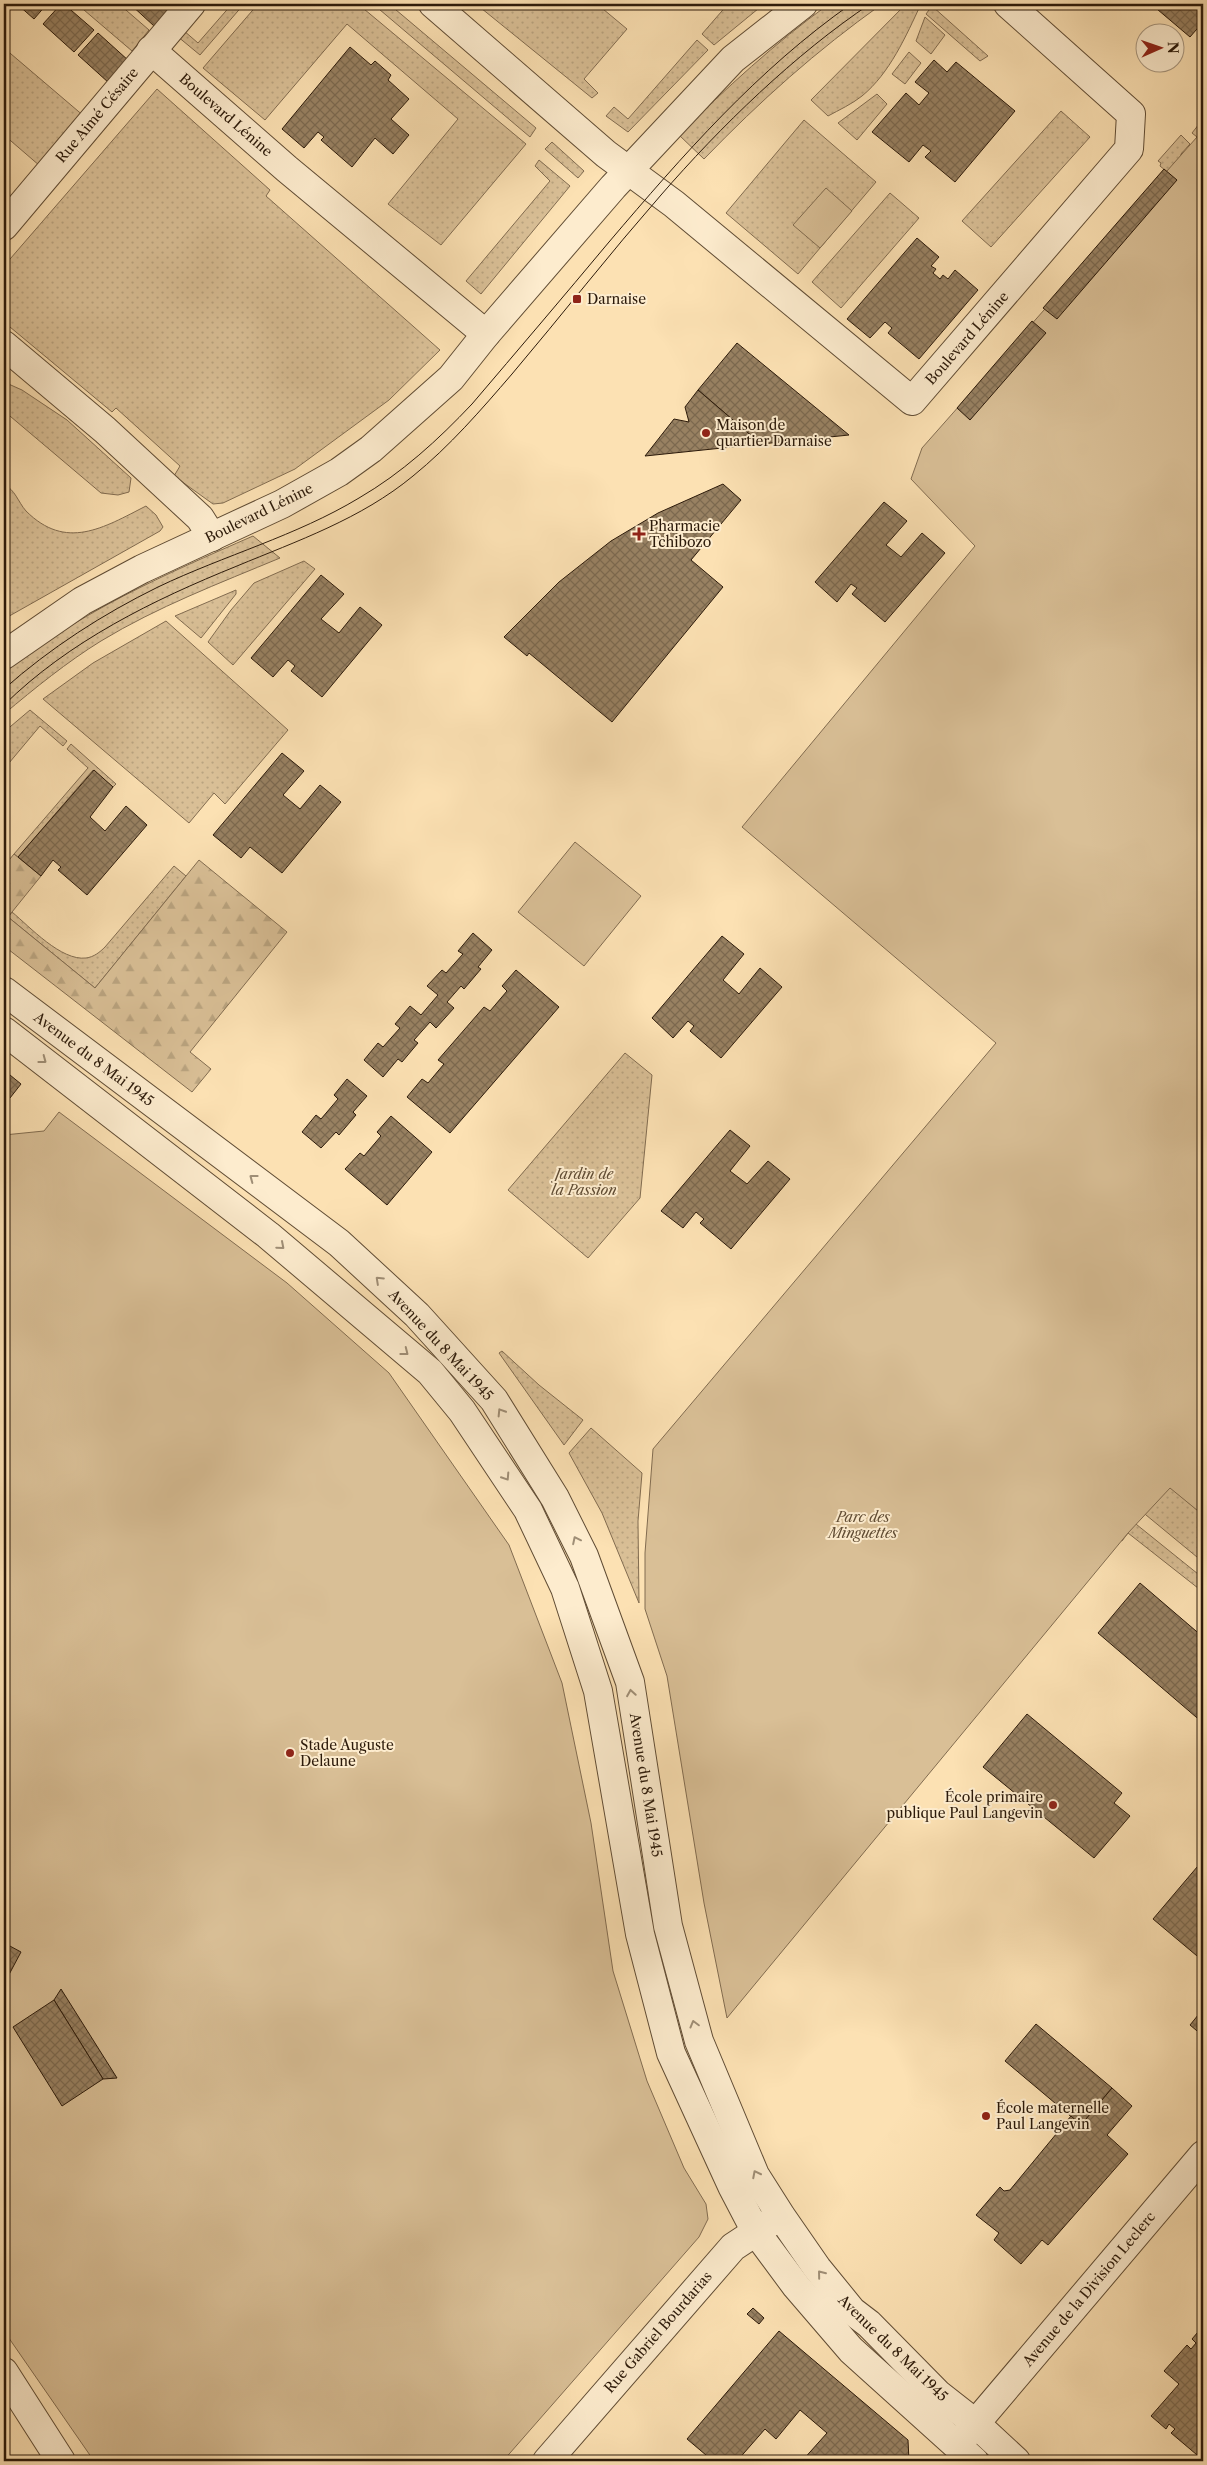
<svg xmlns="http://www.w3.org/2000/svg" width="1207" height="2465" font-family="'Libre Caslon Text',serif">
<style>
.grass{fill:url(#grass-dots);stroke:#826c50}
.forest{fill:url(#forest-firs);stroke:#826c50}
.park{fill:#d9bf96;stroke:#826c50}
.building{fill:url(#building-cross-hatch);stroke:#2c1a0a}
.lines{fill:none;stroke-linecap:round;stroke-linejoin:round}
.minor-casing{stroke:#604c34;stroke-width:30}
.minor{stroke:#fdecce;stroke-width:28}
.tram{stroke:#2c1a0a;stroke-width:1}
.oneway{stroke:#9f8e76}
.poi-dot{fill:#8f2418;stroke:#fdecce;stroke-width:2}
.labels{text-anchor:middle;stroke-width:4;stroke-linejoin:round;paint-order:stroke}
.street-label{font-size:14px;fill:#2c1a0a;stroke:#fdecce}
.poi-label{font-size:14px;fill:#2c1a0a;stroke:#fdecce;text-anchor:start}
.park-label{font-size:14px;font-style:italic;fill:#604c34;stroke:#fdecce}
</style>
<defs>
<pattern id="grass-dots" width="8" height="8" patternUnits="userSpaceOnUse" patternTransform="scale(1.25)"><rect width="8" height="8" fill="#d9bf96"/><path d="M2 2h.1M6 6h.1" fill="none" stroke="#baa480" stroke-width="1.8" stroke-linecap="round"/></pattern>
<pattern id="forest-firs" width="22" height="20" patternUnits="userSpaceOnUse" patternTransform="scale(1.25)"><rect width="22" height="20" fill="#d9bf96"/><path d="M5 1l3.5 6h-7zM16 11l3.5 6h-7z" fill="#baa480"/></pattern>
<pattern id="building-cross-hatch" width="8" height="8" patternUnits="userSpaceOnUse" patternTransform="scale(1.25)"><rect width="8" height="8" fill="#988162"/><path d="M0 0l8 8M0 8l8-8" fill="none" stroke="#7c694f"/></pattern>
</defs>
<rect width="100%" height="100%" fill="#fce1b3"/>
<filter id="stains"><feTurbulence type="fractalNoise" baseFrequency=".004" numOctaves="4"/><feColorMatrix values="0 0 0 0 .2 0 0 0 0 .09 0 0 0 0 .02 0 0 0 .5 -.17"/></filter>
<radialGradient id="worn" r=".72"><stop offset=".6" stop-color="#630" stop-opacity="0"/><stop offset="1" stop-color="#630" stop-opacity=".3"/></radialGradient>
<!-- grass -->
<g class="grass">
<path d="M77,4H119L149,30L132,51Z"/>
<path d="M232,4H244L200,55L177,36L183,30L198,43Z"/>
<path d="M258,4H358L526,144L441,245L388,204L458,119L347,24L265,120L203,68Z"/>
<path d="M373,4H389L536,128L530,137Z"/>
<path d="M476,4H597L627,29L584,79L598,93L592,98Z"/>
<path d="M728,4H764L714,45L702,34Z"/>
<path d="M829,4H882C816,51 761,100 704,159L679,135C726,88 775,43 829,4Z"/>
<path d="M906,4H921C906,36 890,73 862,96C852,104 839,110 828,116L811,100Z"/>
<path d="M932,6L988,56L980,61L926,14Z"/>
<path d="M925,17L945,35L931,54L916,41Z"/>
<path d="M697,40L708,50L628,132L606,116L614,107L628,119Z"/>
<path d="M4,48L85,117L40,166L4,135Z"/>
<path d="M909,52L921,63L905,84L892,74Z"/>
<path d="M157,89L270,190L266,196L440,350L389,400L295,469L223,503L213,504L174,476L180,466L116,408L112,412L4,322V266Z"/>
<path d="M877,94L887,104L857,140L838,123Z"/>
<path d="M1061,111L1090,137L991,247L962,221Z"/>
<path d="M804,120L876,182L798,274L726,213Z"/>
<path d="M1181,135L1190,144L1181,154L1177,180L1160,166L1161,163L1158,161Z"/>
<path d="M552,142L584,171L578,178L545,149Z"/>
<path d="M539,160L570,186L481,294L466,281L550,181L535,166Z"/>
<path d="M890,193L919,218L841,308L812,282Z"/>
<path d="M4,382L22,390L67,420L131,478L129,492L118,495L101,493L4,411Z"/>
<path d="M4,485C15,489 18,502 26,511C66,551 103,528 146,506L156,515L163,527L160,531L4,619Z"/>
<path d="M253,536L280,558C220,583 157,607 101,641C67,662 35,688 4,714V673C80,611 164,575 253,536Z"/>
<path d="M304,561L315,569L233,665L208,642L231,610L254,583Z"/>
<path d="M236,590V594L201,638L175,616Z"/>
<path d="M166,621L288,730L225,804L214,793L189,823L43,699L93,663Z"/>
<path d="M30,710L67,741L63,746L40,726L4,769V732Z"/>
<path d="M71,744L116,784L113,787L93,770L18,857L14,854L88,768L67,749Z"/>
<path d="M174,866L186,876L95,988L8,917L12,912C30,927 61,961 86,958C94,957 100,952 105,947Z"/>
<path d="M625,1053L652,1075L640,1198L588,1258L508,1190Z"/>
<path d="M502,1351L539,1385L583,1420L564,1445L499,1353Z"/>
<path d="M591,1428L642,1473L638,1521L639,1603L602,1513L569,1453Z"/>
<path d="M1171,1488L1203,1515V1562L1123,1496Z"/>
<path d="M1121,1512L1203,1578V1592L1128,1533L1122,1541L1086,1525Z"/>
</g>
<!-- forest -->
<path class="forest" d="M14,854L41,876L8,917L95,988L199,860L287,932L190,1052L211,1069L192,1092L4,946V866Z"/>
<!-- park -->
<g class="park">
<path d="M1203,119V1515L1170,1488L1128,1533L727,2018L704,1903L667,1676L645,1609V1553L653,1449L996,1043L742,827L975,546L911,479L922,448L1197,137L1192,133Z"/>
<path d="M826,188L852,211L820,248L793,225Z"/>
<path d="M575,842L641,896L584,966L518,912Z"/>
<path d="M59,1112L287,1283L389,1373L509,1545L562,1683L591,1823L613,1971L647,2081L684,2168L706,2204L708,2219L699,2237L503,2461H94L4,2331V1135L44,1131Z"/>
</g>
<!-- building -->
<g class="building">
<path d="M17,4H47L34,19Z"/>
<path d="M61,4H64L94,30L74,52L43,24Z"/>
<path d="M130,4H174L154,26Z"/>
<path d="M1151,4H1166L1170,7L1174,4H1203V22L1190,37Z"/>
<path d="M98,33L129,61L109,83L78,55Z"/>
<path d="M350,47L371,65L375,61L391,75L388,80L409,99L391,119L409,135L393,154L375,138L352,167L321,140L324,137L318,132L304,148L282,129Z"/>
<path d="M934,60L947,72L956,62L1015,111L955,182L925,157L931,151L923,145L909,162L872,132L906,93L919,105L929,93L915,82Z"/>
<path d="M1164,169L1177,180L1057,319L1043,308Z"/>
<path d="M917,238L939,257L931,266L936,269L933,273L940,279L943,275L948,279L955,270L978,290L919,359L888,333L892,328L885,322L870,338L847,319Z"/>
<path d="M1032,321L1046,333L970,420L957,408Z"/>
<path d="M737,343L849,435L761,444L698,390Z"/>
<path d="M698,390L761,444L645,456L674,419L689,422L685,407Z"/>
<path d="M723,484L741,500L691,560L723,587L612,722L529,653L527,656L504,637L559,582L611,541L658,513Z"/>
<path d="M884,502L907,521L886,545L901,557L922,533L945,553L885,622L852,594L857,588L851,584L837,602L815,582Z"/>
<path d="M321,575L344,594L321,619L339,633L360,607L382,625L322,697L291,671L295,666L288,660L273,677L251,658Z"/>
<path d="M282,753L304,771L283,795L300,809L320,785L341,802L282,873L250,847L241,858L213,835Z"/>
<path d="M94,770L113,787L90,817L105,831L126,806L147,825L87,895L58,870L61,867L53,860L41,876L18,857Z"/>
<path d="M473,933L492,950L478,967L481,969L464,989L461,986L447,1002L454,1008L436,1028L430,1022L414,1040L418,1043L402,1062L398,1059L383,1077L364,1060L378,1043L383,1047L400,1028L395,1024L410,1006L421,1015L438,995L427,986L442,970L446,973L463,954L458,951Z"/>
<path d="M722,936L744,954L723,980L739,994L760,968L782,987L721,1058L690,1031L694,1026L688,1021L673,1038L652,1018Z"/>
<path d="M516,970L559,1007L450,1133L407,1097L422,1079L428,1083L444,1064L438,1060L484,1007L490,1011L507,991L502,986Z"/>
<path d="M10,1075L21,1084L10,1098L4,1093V1084Z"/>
<path d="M347,1079L367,1096L353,1112L356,1115L339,1135L336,1132L321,1148L302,1132L316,1115L321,1119L338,1099L334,1095Z"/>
<path d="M391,1116L432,1152L387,1205L345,1169L360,1153L364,1156L381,1136L377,1132Z"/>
<path d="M730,1130L750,1146L730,1171L747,1184L768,1161L790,1179L731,1249L700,1223L704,1219L696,1212L683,1228L661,1211Z"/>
<path d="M1140,1583L1203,1637V1723L1098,1633Z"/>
<path d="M1027,1714L1122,1793L1114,1803L1130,1816L1094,1858L983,1767Z"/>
<path d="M1203,1860V1961L1153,1919Z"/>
<path d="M8,1945L21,1952L4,1984V1954Z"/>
<path d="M61,1989L117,2078L103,2079L54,2000Z"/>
<path d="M54,2000L103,2079L62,2106L13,2027Z"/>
<path d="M1203,2009V2036L1190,2025Z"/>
<path d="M1036,2024L1112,2088L1081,2125L1005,2061Z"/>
<path d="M1112,2088L1132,2106L1107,2135L1128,2154L1048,2245L1042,2240L1021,2264L994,2240L999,2233L976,2215L1000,2187L1004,2191L1010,2190L1071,2116L1081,2125Z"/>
<path d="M753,2308L764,2318L759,2324L747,2314Z"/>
<path d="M1203,2326V2393L1198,2399L1203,2404V2460L1171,2433L1175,2429L1169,2424L1166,2429L1151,2416L1179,2384L1164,2371L1187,2345L1191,2349L1196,2343L1192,2339Z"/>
<path d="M779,2331L908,2440L909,2461H802L827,2433L800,2410L776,2439L765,2429L737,2461H713L687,2439Z"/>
</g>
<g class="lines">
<!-- minor casing -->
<g class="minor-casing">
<g id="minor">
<path d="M433,4L606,154L674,204L912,401L1129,149L1131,114L1008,4"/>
<path d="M151,50L287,169L486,334"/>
<path d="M4,226L191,4"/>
<path d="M4,345L105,430L200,518L212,537"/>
<path d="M4,655L82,601L142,569L282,504L339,472L371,449L451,378L486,334L613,187L733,59L803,4"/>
<path d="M4,991L339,1243L417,1315L494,1400L555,1498L584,1556L630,1682L668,1926L699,2041L755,2175L781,2216L817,2268L852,2311L869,2324L938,2394L975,2423L1016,2461"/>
<path d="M4,1031L268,1235L430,1372L462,1411L528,1510L565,1588L598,1691L640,1934L671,2053L732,2186L756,2232L796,2286L851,2350L974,2461"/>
<path d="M4,2372L61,2461"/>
<path d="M964,2437L1203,2155"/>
<path d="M547,2461L733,2247L771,2222"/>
</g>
</g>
<!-- minor -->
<use href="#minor" class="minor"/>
<!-- tram -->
<g class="tram">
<path d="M4,689C50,648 103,614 158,587C225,555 296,536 359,498C402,473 438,440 472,404C518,350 564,296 609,242C683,155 757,70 851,4"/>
<path d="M4,705C69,641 153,600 237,566C297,541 361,519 413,476C450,446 481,410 512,374C562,315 610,253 661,195C720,127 795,54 870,4"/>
</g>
</g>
<!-- one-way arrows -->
<defs><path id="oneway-chevron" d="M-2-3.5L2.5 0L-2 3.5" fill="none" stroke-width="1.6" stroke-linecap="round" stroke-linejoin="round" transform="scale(1.25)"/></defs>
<g class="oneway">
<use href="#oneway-chevron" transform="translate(43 1060) rotate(37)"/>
<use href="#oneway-chevron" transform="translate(253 1178) rotate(-143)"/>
<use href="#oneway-chevron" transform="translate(281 1246) rotate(41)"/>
<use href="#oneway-chevron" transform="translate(379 1280) rotate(-137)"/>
<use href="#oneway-chevron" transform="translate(405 1352) rotate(38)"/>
<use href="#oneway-chevron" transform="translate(501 1412) rotate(-122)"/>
<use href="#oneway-chevron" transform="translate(506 1477) rotate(57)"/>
<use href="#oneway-chevron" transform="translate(576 1540) rotate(-116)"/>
<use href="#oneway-chevron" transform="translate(631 1693) rotate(-99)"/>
<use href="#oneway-chevron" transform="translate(694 2024) rotate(-105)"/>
<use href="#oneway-chevron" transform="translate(756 2174) rotate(-117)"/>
<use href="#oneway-chevron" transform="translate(821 2274) rotate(-129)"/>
</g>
<!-- markers -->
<g class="poi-dot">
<rect x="572" y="294" width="10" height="10" rx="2.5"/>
<circle cx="706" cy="433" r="5"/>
<path d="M636.5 526.5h5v5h5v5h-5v5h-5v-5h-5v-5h5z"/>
<circle cx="290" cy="1753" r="5"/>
<circle cx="1053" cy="1805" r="5"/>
<circle cx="986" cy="2116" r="5"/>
</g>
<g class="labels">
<!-- street labels -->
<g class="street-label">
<text transform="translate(97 115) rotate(-50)" y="5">Rue Aimé Césaire</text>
<text transform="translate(226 115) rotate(41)" y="5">Boulevard Lénine</text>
<text transform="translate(967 338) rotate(-49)" y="5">Boulevard Lénine</text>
<text transform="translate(259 513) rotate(-26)" y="5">Boulevard Lénine</text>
<text transform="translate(94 1059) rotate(37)" y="5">Avenue du 8 Mai 1945</text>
<text transform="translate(441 1345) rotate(47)" y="5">Avenue du 8 Mai 1945</text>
<text transform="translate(646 1785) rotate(81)" y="5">Avenue du 8 Mai 1945</text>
<text transform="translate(1089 2289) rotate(-50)" y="5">Avenue de la Division Leclerc</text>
<text transform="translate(658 2332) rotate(-49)" y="5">Rue Gabriel Bourdarias</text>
<text transform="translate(893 2348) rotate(44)" y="5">Avenue du 8 Mai 1945</text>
</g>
<!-- poi labels -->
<g class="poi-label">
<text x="587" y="304">Darnaise</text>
<text x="716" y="430">Maison de<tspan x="716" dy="16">quartier Darnaise</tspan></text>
<text x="649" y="531">Pharmacie<tspan x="649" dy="16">Tchibozo</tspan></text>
<text x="300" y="1750">Stade Auguste<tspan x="300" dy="16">Delaune</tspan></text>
<text x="1043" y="1802" text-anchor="end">École primaire<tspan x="1043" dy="16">publique Paul Langevin</tspan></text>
<text x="996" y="2113">École maternelle<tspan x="996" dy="16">Paul Langevin</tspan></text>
</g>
<!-- park labels -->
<g class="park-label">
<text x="584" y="1179">Jardin de<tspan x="584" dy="16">la Passion</tspan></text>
<text x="863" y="1522">Parc des<tspan x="863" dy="16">Minguettes</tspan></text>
</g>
</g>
<!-- margin -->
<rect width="1207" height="2465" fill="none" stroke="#fce1b3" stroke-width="20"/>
<rect x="5" y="5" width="1197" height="2455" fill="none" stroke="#2c1a0a" stroke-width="2.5"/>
<rect x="10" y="10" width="1187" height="2445" fill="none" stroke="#2c1a0a"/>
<!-- north arrow -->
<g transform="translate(1160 48) rotate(88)"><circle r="24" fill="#fdecce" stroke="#a99880"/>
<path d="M0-4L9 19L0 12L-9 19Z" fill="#8f2418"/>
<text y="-8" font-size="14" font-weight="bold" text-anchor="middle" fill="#2c1a0a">N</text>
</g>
<rect width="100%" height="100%" filter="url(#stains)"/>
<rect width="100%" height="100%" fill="url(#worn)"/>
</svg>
